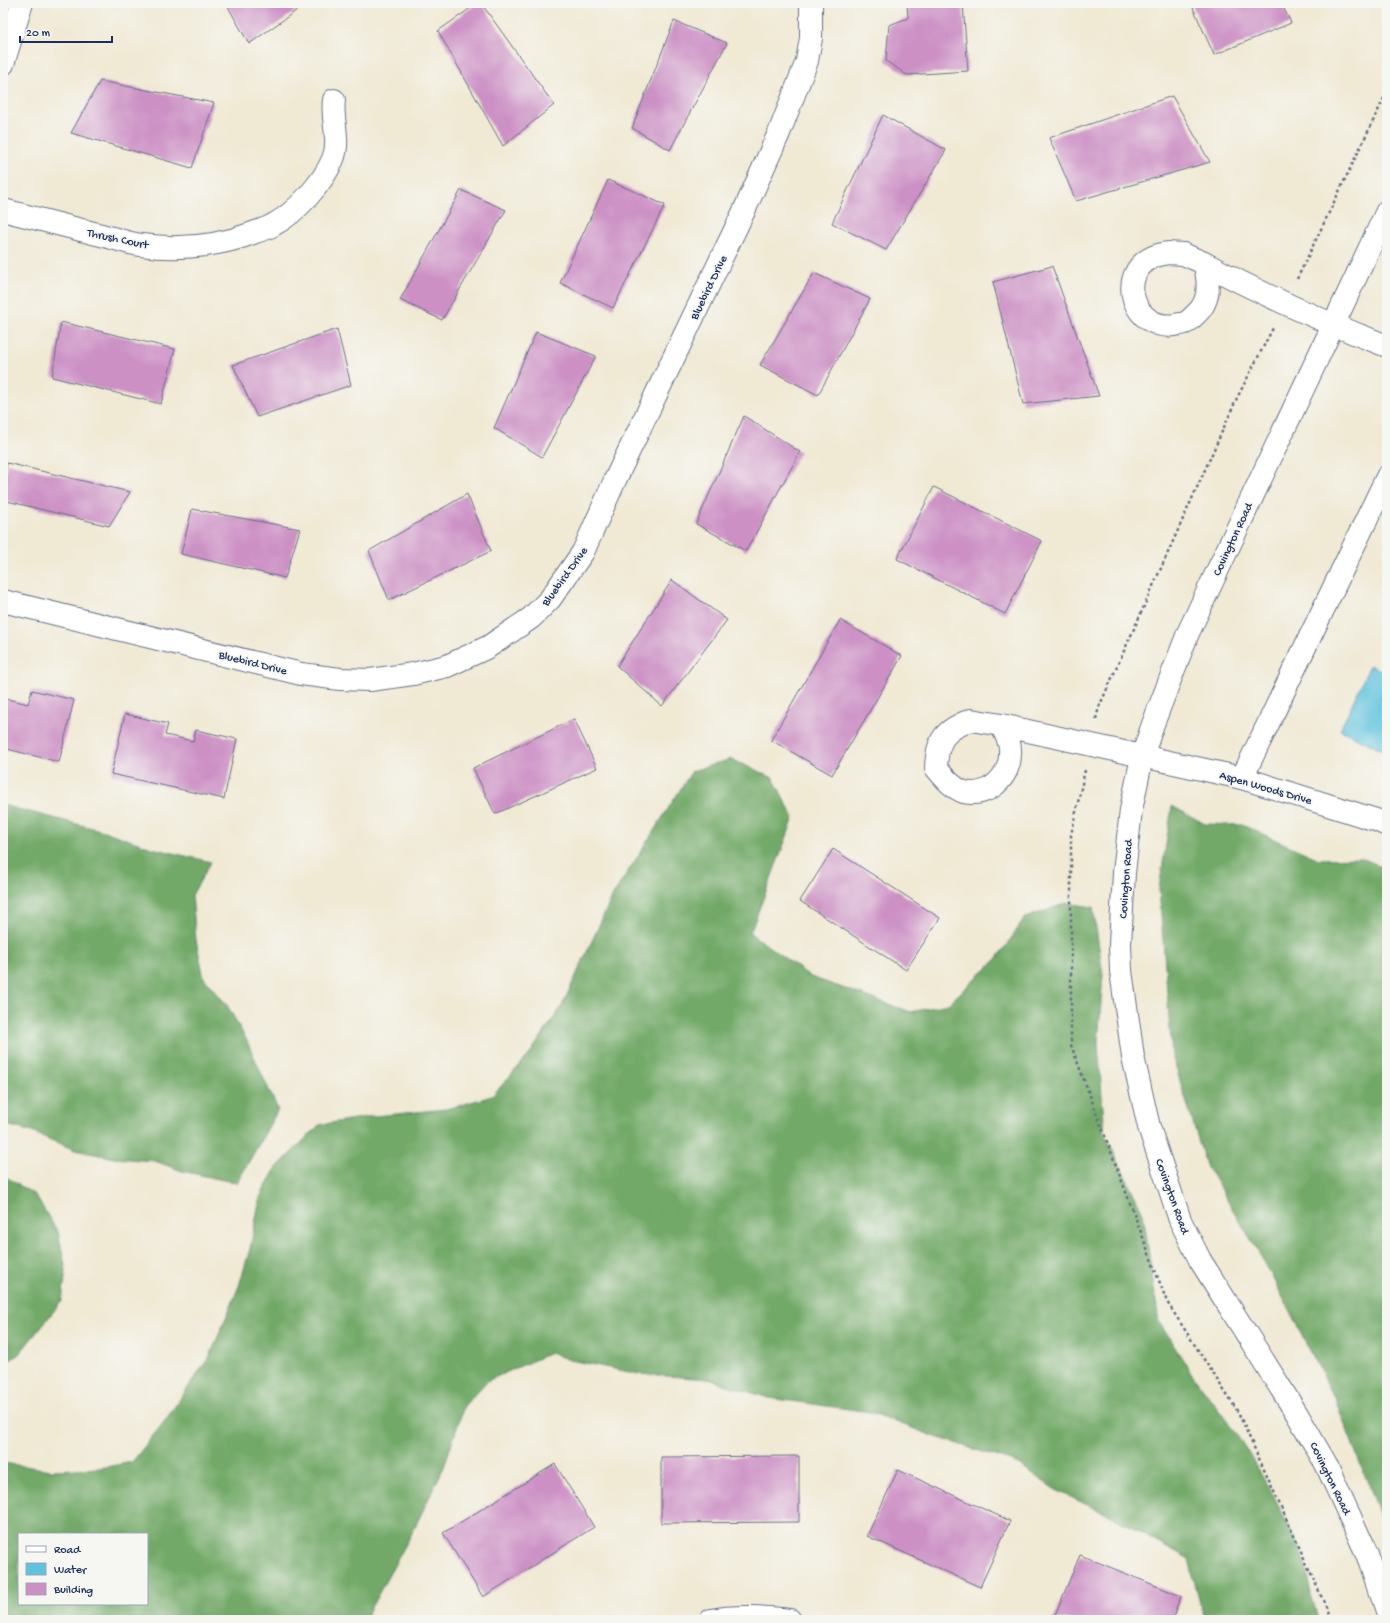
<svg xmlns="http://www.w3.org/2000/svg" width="1390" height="1623" font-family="'Gochi Hand',sans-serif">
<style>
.forest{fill:#72a967;stroke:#466c62;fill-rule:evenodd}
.water{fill:#60c3de;stroke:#3e799e}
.building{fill:#cc90c5}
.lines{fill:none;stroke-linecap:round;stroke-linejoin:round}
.street-casing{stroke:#667087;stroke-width:24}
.path{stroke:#667087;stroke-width:2.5;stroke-dasharray:3 3;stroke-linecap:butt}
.street{stroke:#fff;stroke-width:22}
.labels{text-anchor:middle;stroke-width:3.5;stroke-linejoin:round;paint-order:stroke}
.street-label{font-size:12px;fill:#1b2f5e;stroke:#f6f6f2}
</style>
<rect width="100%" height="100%" fill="#f6f6f2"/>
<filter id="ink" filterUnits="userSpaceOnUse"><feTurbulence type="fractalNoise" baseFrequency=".025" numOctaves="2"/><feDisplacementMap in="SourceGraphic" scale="8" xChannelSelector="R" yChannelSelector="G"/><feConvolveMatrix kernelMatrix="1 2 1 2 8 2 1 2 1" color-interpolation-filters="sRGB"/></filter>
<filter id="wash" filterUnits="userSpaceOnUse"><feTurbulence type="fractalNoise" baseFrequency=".012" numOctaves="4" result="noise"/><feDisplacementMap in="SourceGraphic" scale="16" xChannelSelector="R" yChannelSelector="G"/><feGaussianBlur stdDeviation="0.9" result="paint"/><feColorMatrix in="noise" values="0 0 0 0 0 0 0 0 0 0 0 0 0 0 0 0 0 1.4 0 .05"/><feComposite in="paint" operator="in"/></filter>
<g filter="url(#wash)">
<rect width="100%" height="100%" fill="#f0e9d4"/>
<!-- forest -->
<g class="forest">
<path d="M731,759L773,778L794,818L750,933L811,977L911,1012L948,1004L997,959L1025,918L1067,903L1093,907L1103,975L1098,1044L1105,1134L1143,1213L1159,1322L1192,1374L1241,1440L1271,1490L1300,1549L1318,1620H1204L1189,1559L1113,1517L1056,1490L1014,1462L933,1436L870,1412L769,1398L708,1379L639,1374L570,1360L550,1353L487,1381L464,1406L444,1467L411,1535L364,1620H3V1463L51,1470L100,1468L132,1462L164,1422L210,1356L239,1286L250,1249L260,1197L276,1168L319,1125L366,1117L446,1109L492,1096L529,1055L562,1006L613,895L692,771ZM19,1534H147V1604H19Z"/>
<path d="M3,805L104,831L152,848L211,862L192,895L196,940L204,978L227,1005L246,1039L278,1110L237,1183L182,1171L155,1161L114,1158L75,1150L32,1132L3,1124Z"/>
<path d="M1172,806L1205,824L1242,825L1319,859L1362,858L1387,869V1540L1378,1509L1335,1399L1266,1265L1206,1165L1172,1055L1159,889Z"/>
<path d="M3,1175L35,1195L58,1232L66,1270L62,1301L19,1354L3,1365Z"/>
</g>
<!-- water -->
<path class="water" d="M1370,665L1387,673V684L1381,698L1387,702V752L1340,730Z"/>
<g id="blocks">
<!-- building -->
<g class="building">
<path d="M226,3H307L249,44Z"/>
<path d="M478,3H481L554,105L503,146L438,31Z"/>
<path d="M907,3H963L968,71L907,75L886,61L889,25L908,18Z"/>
<path d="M1191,3H1281L1291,23L1214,55Z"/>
<path d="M674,21L727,43L670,150L632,128Z"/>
<path d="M100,81L214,103L192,168L71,133Z"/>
<path d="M1172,96L1210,162L1076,201L1049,138Z"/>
<path d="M883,115L946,150L886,250L832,223Z"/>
<path d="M608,180L665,205L613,308L560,283Z"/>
<path d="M461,190L506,210L442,320L400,300Z"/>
<path d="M1052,266L1099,396L1023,404L993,282Z"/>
<path d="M814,273L870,299L818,395L760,365Z"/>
<path d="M61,322L175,349L161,404L52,377Z"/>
<path d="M337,329L351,385L257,417L233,365Z"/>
<path d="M536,332L596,356L542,457L494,428Z"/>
<path d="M744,416L800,452L746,551L696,524Z"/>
<path d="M7,463L130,492L109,526L3,500V489Z"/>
<path d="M934,487L1042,541L1005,614L897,559Z"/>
<path d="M467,494L491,551L389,600L369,551Z"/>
<path d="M192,509L300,529L285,578L181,554Z"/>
<path d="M672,580L727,620L662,706L617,666Z"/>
<path d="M840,620L902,656L832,775L771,740Z"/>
<path d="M32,690L74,700L59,762L3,748V698L28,704Z"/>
<path d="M125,714L168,724L165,735L193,741L196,730L237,739L224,799L111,774Z"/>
<path d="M574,719L597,768L495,814L473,768Z"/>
<path d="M833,849L940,918L906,970L800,901Z"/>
<path d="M799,1456V1522L661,1523V1457Z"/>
<path d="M555,1464L594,1527L483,1597L443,1533Z"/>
<path d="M898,1470L1010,1521L980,1587L867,1536Z"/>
<path d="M1080,1555L1181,1596L1172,1620H1053Z"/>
</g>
</g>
</g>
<g filter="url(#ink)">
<use href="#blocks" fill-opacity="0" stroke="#667087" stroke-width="1"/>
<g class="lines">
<!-- street casing -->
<g class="street-casing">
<g id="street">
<path d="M3,64L22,3"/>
<path d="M3,210C34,218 65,226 97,234C111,237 126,243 141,245C180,250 216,247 253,233C260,230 267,229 273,225C296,213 323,183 333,159C341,140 331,119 334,100"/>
<path d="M1387,211L1188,633L1153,724L1142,757L1131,810L1124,873L1120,944L1121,971L1133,1057L1149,1127L1180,1220L1200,1260L1297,1414L1326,1464L1367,1554L1387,1614"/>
<path d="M1168,253L1183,254L1204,263C1209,280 1211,301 1196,314C1193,317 1190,320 1187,322C1184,324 1179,324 1175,325C1135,332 1114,275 1153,257C1157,255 1163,254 1168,253Z"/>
<path d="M1204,263C1263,295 1324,322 1387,346"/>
<path d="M3,601L301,674L340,679L370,680L413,674L447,666L488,647L531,618L550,599L583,552L615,480L744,211L779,133L807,61L811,38V3"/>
<path d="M971,720L1001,725C1006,735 1011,743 1010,754C1010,777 988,798 964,792C952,788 944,777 936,768C937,740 944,730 971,720Z"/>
<path d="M1001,725L1242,778L1376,820L1387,825"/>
<path d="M1242,778L1387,477"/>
<path d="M711,1620C738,1615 763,1617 790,1620"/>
</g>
</g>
<!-- path -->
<g class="path">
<path d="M1297,279L1387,92"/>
<path d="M1096,719L1099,707L1237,398L1273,328"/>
<path d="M1085,770L1071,835V1045L1167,1302L1238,1412L1332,1620"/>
</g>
<!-- street -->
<use href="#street" class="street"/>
</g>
</g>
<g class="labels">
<!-- street labels -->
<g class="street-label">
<text transform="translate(118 238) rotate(12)" y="4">Thrush Court</text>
<text transform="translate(708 287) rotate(-64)" y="4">Bluebird Drive</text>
<text transform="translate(1232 539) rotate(-65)" y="4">Covington Road</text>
<text transform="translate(564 576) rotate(-54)" y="4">Bluebird Drive</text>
<text transform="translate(253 662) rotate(14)" y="4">Bluebird Drive</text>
<text transform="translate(1266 787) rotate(16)" y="4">Aspen Woods Drive</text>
<text transform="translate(1125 879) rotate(-86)" y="4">Covington Road</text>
<text transform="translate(1173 1196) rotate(70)" y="4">Covington Road</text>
<text transform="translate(1331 1478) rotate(64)" y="4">Covington Road</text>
</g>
</g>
<!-- margin -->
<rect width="1390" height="1623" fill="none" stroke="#f6f6f2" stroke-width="16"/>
<!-- legend -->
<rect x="18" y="1533" width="130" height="72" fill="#f6f6f2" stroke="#9ea6b7"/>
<rect x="26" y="1546" width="20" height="6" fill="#ffffff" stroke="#9ea6b7"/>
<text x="54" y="1553" font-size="12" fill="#1b2f5e">Road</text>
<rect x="26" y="1563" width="20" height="12" fill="#60c3de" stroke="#9ea6b7"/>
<text x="54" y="1573" font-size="12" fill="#1b2f5e">Water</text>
<rect x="26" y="1583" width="20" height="12" fill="#cc90c5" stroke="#9ea6b7"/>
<text x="54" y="1593" font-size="12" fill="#1b2f5e">Building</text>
<!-- scale -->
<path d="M20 36v6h92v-6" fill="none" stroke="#1b2f5e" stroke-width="2"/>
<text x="26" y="36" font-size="12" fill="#1b2f5e" stroke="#f6f6f2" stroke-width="3" paint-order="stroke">20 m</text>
</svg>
